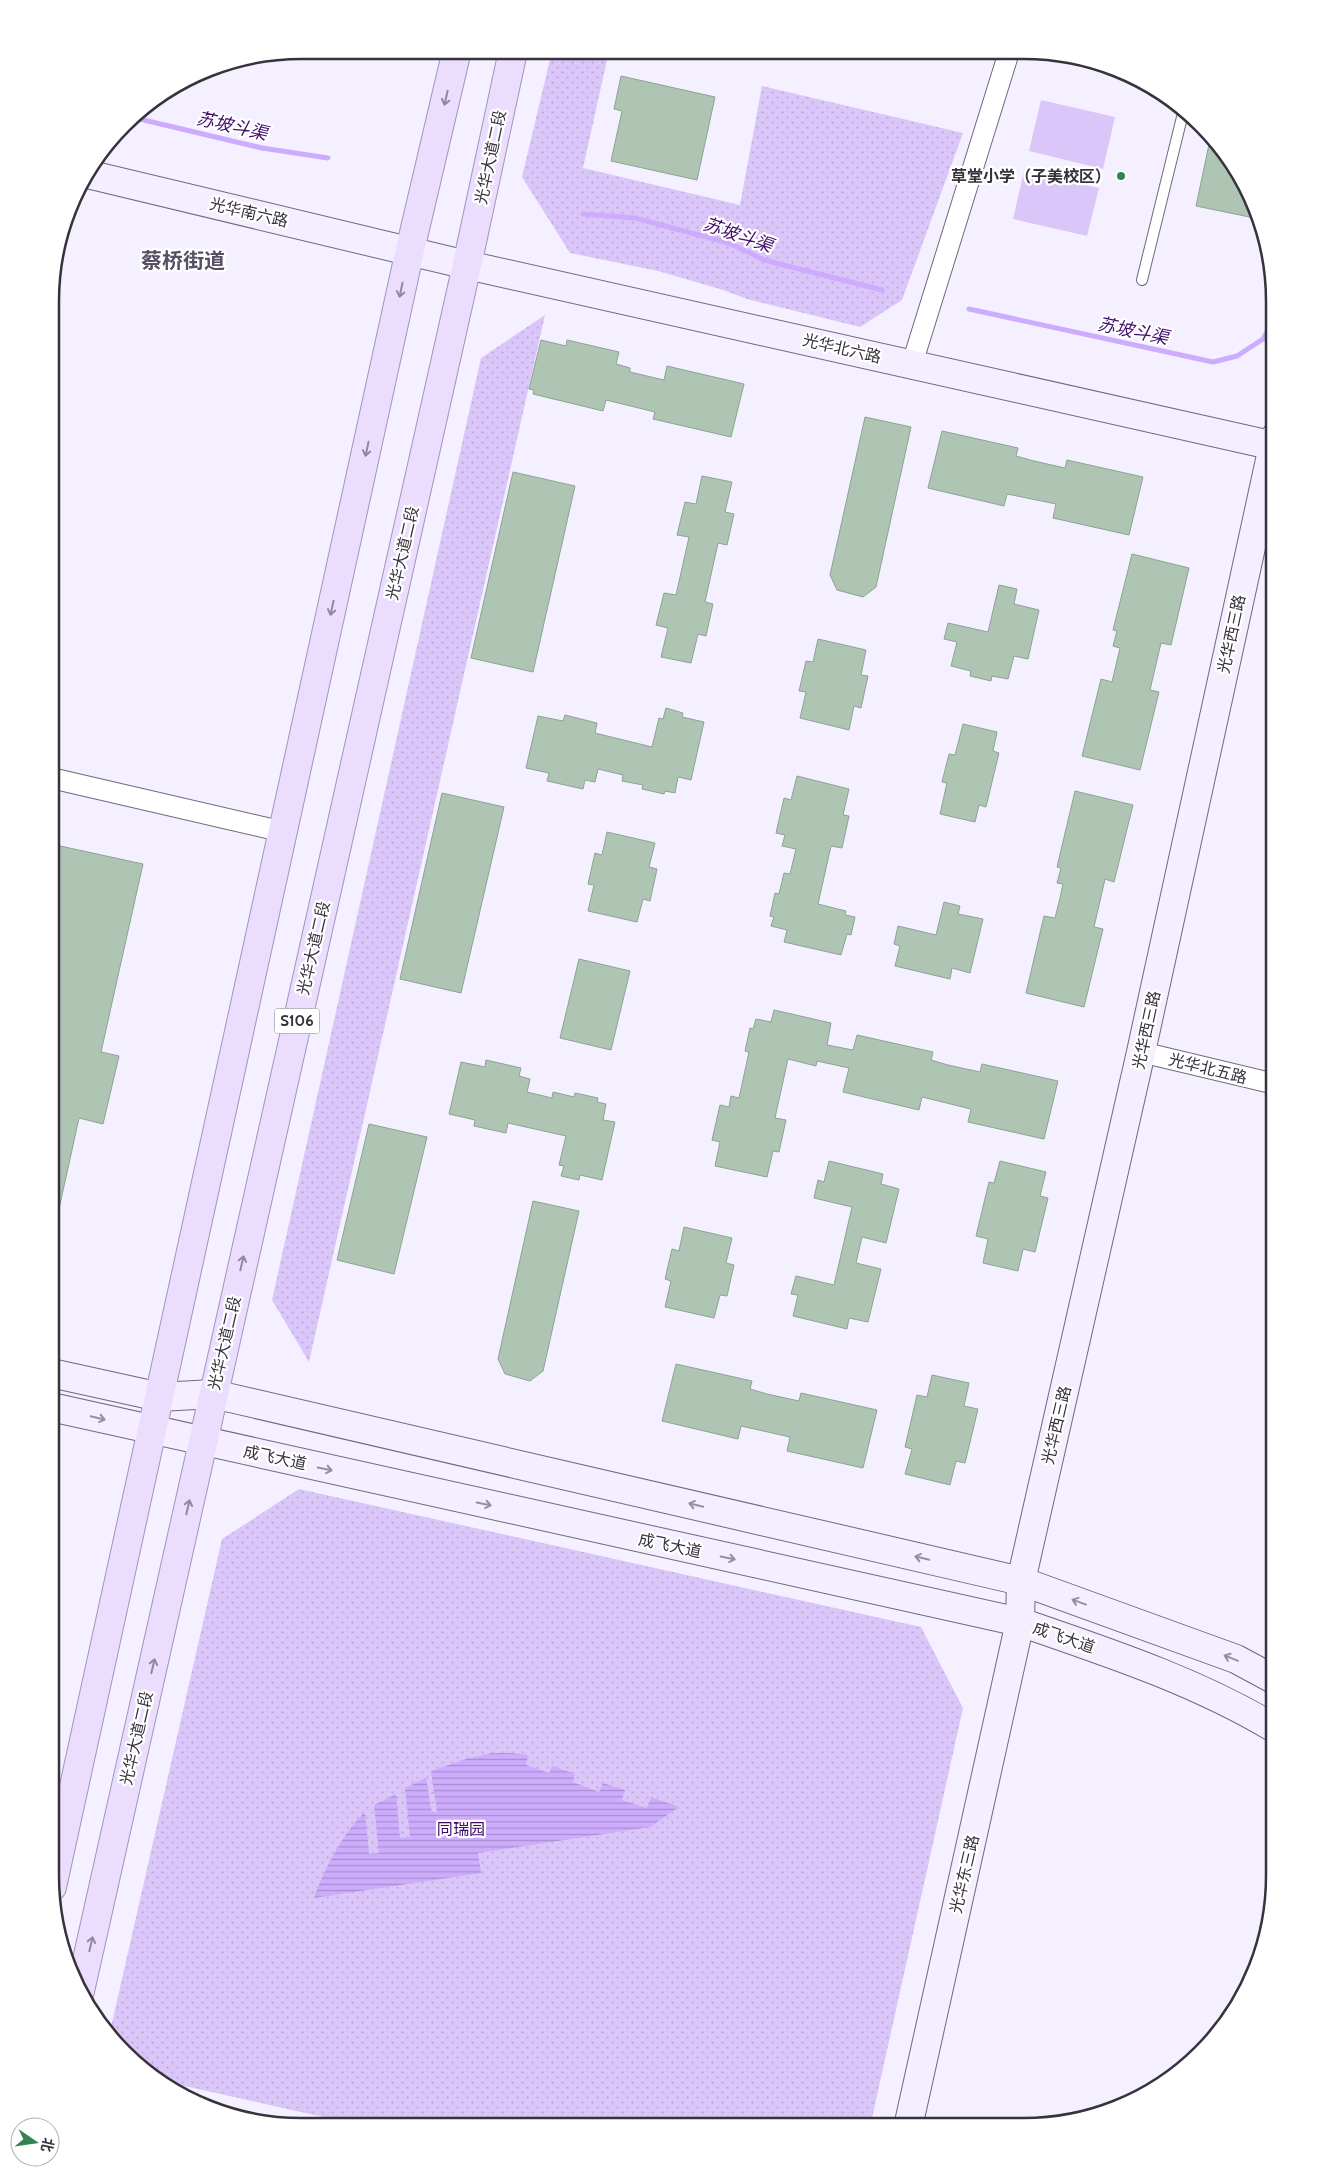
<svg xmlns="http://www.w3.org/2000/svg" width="1325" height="2177" font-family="Cabin,'Noto Sans SC',sans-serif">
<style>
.grass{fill:url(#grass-dots)}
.garden{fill:#dac6f9}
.water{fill:url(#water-rules)}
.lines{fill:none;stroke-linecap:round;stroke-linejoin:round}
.stream{stroke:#ceacfd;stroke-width:5}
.building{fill:#aec5b3;stroke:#8da393}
.lane-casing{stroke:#70677d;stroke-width:12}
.street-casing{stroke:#70677d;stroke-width:22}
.secondary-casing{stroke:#70677d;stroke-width:30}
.primary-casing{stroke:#a393ba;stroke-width:30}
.lane{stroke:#fff;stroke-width:10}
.street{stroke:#fff;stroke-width:20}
.secondary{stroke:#f5eeff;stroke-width:28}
.primary{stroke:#ebddfe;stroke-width:28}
.oneway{stroke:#91889e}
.oneway2{stroke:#96909e}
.poi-dot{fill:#348251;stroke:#fff;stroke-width:2}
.labels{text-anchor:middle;stroke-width:4.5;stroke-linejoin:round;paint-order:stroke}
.shield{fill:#fff;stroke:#737077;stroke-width:1}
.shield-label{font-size:15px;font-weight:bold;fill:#37333d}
.street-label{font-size:16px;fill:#37333d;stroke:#fff}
.poi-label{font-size:16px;font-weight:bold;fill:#37333d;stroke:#fff;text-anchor:end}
.park-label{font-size:16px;fill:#3e0968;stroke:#fff}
.water-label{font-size:18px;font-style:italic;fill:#420f6c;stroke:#fff}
.district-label{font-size:21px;font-weight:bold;fill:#574f64;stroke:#fff}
.rim{fill:none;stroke:#37333d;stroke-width:2.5}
</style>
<defs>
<pattern id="grass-dots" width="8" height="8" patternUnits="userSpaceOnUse" patternTransform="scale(1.25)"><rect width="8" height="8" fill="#dac6f9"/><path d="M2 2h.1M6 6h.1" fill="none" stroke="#bcabd6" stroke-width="1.8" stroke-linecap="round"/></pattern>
<pattern id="water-rules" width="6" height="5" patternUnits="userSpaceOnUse" patternTransform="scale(1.25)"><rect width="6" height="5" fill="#ceacfd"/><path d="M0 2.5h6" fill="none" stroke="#a88dce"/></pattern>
</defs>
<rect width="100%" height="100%" fill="#f5f0ff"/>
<!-- grass -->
<g class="grass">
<path d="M552,51H609L583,168L740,205L762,86L963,133L902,300L860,327L747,299L723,290L658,271L570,253L522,177Z"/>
<path d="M545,315L309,1362L272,1300L481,358Z"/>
<path d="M299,1489L921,1627L963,1708L870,2127L359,2125L176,2084L169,2088L148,2075L109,2036L222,1539Z"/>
</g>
<!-- garden -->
<g class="garden">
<path d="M1041,100L1115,117L1103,169L1029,151Z"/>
<path d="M1024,171L1099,188L1087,236L1013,219Z"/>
</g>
<!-- water -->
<path class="water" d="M492,1753H512L528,1755L526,1765L549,1773L552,1766L575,1774L573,1782L599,1792L603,1783L625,1790L622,1800L647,1808L651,1797L679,1807L650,1827L478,1853L481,1873L314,1898C325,1868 342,1834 365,1812L369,1854L379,1853L374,1805L396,1794L400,1838H410L405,1788L426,1778L432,1813L437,1812L431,1771L466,1759Z"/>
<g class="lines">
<!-- stream -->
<g class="stream">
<path d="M131,117L262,148L328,158"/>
<path d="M583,214L635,218L729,243L764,260L882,290"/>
<path d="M969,309L1213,362L1237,356L1263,339L1275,318"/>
</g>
</g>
<!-- building -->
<g class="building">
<path d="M621,76L715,97L697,180L611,161L622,111L614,109Z"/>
<path d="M1211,135L1223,148L1256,205L1259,219L1196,206Z"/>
<path d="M541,340L566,346L567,340L619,352L616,364L630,368V372L664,380L667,366L744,384L731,437L653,419L655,412L606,400L603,411L533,394L534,390L529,389Z"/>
<path d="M865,417L911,427L876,587L863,597L837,590L830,575Z"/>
<path d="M942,431L1018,448L1016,456L1034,461L1065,468L1067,460L1143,477L1129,535L1053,518L1056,504L1007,494L1004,506L928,488Z"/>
<path d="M513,472L575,486L533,672L471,658Z"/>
<path d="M702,476L732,482L725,512L734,514L727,545L718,543L705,602L713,604L706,636L698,634L691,663L661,657L668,628L656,625L664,593L676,595L689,537L677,535L685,502L696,504Z"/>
<path d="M1132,554L1189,568L1171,645L1161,643L1150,690L1159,692L1140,770L1082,756L1101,679L1112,682L1120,648L1113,646L1117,631L1113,630Z"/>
<path d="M999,585L1017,589L1014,604L1039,610L1028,659L1014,656L1008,679L992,676L991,681L970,676L971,671L951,666L957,642L944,639L948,623L988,632Z"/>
<path d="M818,639L866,650L861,675L868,676L861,708L854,706L849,730L800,718L806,692L799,691L806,661L813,662Z"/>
<path d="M666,708L683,713L682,717L704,722L691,780L678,777L675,793L665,791L664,794L642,789L643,785L622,781L623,775L598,769L595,782L585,780L583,789L547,781L549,773L526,768L538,716L563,721L565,715L597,723L595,733L652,747L659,718L663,719Z"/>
<path d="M963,724L997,732L993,751L999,753L986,807L979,805L975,822L940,814L947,783L942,782L949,754L955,755Z"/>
<path d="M797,776L849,789L843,815L849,816L842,848L831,846L818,904L846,911L845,915L855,917L851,935L847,934L841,955L784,942L787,930L771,926L774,917L770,916L775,893L779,894L784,873L790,874L796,849L782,846L785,835L776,833L784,798L791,800Z"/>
<path d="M1075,791L1133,805L1114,882L1105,879L1094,927L1103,929L1084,1007L1026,993L1044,916L1055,918L1060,898L1063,884L1057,883L1061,868L1057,867Z"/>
<path d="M442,793L504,807L461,993L400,979Z"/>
<path d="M607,832L655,843L649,867L657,869L650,901L643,899L637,922L588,911L594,885L588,884L595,853L602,855Z"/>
<path d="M51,844L143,864L101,1052L119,1056L103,1124L79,1118L57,1218L51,1217Z"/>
<path d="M944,902L960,906L958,914L983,919L970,973L952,968L950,979L895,966L900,946L894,944L898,926L936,935Z"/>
<path d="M579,959L630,971L611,1050L560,1038Z"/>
<path d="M774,1010L831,1023L827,1045L853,1050L857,1035L933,1052L931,1060L948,1065L980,1072L982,1064L1058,1081L1044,1139L968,1122L971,1109L922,1097L919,1110L843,1092L849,1068L817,1061L816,1066L788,1059L775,1118L786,1120L779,1152L773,1151L767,1177L715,1166L720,1142L712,1140L720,1105L729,1107L731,1096L739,1098L749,1052L745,1051L750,1028L753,1029L756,1019L771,1022Z"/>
<path d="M486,1060L521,1068L519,1076L530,1079L527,1092L552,1098L553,1092L574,1097L575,1093L598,1098L597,1102L606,1104L603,1120L615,1122L602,1180L580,1175L579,1180L561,1176L564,1166L559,1165L566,1136L508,1123L506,1133L474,1126L475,1120L449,1114L461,1062L485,1067Z"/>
<path d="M369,1124L427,1137L394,1274L337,1260Z"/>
<path d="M829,1161L883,1174L881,1184L899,1189L886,1243L862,1237L856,1263L881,1269L868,1322L849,1318L847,1329L793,1316L798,1295L791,1294L796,1276L834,1285L852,1207L814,1198L818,1180L824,1182Z"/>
<path d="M1000,1161L1046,1172L1040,1196L1048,1198L1035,1252L1023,1249L1018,1271L983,1263L988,1239L976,1236L989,1182L994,1183Z"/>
<path d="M533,1201L579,1211L543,1371L530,1381L505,1374L498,1359Z"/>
<path d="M684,1227L732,1238L726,1263L734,1265L727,1296L720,1295L714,1318L665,1307L671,1281L665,1279L672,1249L679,1251Z"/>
<path d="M676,1364L752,1381L750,1389L767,1394L799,1401L801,1393L877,1410L863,1468L787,1451L790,1437L741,1426L738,1439L662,1421Z"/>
<path d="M932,1375L969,1383L964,1406L978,1409L965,1463L956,1461L950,1485L905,1474L912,1449L905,1447L917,1395L927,1397Z"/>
</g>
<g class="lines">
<!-- lane casing -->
<g class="lane-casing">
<path id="lane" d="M1142,280L1184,109"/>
</g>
<!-- street casing -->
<g class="street-casing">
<g id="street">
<path d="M912,364L1009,52"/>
<path d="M51,778L284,832"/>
<path d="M1141,1052L1275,1084"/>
</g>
</g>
<!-- secondary casing -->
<g class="secondary-casing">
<g id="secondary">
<path d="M87,174L467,265L1275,446"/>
<path d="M51,1373L160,1397L213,1394L1021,1581L1236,1659L1275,1680"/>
<path d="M51,1407L1020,1622C1107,1652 1196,1681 1274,1728"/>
<path d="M908,2127L1020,1622L1021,1581L1141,1052L1275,437"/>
</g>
</g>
<!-- primary casing -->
<g class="primary-casing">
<g id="primary">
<path d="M52,1887L410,250L457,50"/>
<path d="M80,1991L467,265L513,51"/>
</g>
</g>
<!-- lane -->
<use href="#lane" class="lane"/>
<!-- street -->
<use href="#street" class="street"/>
<!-- secondary -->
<use href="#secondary" class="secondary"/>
<!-- primary -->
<use href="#primary" class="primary"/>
</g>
<!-- one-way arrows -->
<defs><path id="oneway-shaft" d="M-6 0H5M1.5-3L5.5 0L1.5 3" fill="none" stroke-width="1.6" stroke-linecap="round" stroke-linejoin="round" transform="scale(1.25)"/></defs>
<g class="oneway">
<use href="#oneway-shaft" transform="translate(446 98) rotate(103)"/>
<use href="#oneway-shaft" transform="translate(401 290) rotate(102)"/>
<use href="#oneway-shaft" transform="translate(367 449) rotate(102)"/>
<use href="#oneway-shaft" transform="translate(332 608) rotate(102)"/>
<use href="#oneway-shaft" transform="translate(242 1263) rotate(-77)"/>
<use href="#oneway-shaft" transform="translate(188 1507) rotate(-77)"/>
<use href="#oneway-shaft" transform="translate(153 1666) rotate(-77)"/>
<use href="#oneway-shaft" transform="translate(91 1944) rotate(-77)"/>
</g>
<g class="oneway2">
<use href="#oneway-shaft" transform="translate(98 1418) rotate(13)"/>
<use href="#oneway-shaft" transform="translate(325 1469) rotate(12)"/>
<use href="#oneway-shaft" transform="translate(484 1504) rotate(12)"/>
<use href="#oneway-shaft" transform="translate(696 1505) rotate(-167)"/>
<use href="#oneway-shaft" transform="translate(728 1558) rotate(12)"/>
<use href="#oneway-shaft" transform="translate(922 1558) rotate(-167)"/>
<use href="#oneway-shaft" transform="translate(1079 1602) rotate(-160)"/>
<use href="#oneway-shaft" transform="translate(1231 1658) rotate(-158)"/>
</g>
<!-- markers -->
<circle class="poi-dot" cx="1121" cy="176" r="5"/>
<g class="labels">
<!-- shield labels -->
<rect class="shield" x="274.5" y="1008.5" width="45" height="25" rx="4"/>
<g class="shield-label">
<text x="297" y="1026">S106</text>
</g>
<!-- street labels -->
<g class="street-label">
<text transform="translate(490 157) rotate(-78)" y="6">光华大道二段</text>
<text transform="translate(249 212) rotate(13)" y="6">光华南六路</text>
<text transform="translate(842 348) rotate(13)" y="6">光华北六路</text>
<text transform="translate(402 553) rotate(-77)" y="6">光华大道二段</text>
<text transform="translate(1231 634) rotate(-78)" y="6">光华西三路</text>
<text transform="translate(313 948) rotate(-77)" y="6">光华大道二段</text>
<text transform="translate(1146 1030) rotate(-78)" y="6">光华西三路</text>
<text transform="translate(1208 1068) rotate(14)" y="6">光华北五路</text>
<text transform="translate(224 1343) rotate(-77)" y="6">光华大道二段</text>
<text transform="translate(1056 1425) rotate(-77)" y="6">光华西三路</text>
<text transform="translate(275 1457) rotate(12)" y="6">成飞大道</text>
<text transform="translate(670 1545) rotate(12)" y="6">成飞大道</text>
<text transform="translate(1064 1637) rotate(19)" y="6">成飞大道</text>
<text transform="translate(136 1738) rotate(-77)" y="6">光华大道二段</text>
<text transform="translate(964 1874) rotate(-77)" y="6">光华东三路</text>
</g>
<!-- poi labels -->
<g class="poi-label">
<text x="1111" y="182">草堂小学（子美校区）</text>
</g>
<!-- park labels -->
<g class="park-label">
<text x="461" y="1835">同瑞园</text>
</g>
<!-- water labels -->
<g class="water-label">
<text transform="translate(232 126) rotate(13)" y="6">苏坡斗渠</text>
<text transform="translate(738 235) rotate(19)" y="6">苏坡斗渠</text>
<text transform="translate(1133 331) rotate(12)" y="6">苏坡斗渠</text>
</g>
<!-- district labels -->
<g class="district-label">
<text x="183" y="268">蔡桥街道</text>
</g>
</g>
<!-- crop -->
<path d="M0 0H1325V2177H0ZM301 59H1024A242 242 0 0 1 1266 301V1876A242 242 0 0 1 1024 2118H301A242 242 0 0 1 59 1876V301A242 242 0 0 1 301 59Z" fill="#fff" fill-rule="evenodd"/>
<path class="rim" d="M301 59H1024A242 242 0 0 1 1266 301V1876A242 242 0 0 1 1024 2118H301A242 242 0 0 1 59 1876V301A242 242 0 0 1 301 59Z"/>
<!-- north arrow -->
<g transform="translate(35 2142) rotate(103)"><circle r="24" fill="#ffffff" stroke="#afadb1"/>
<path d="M0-4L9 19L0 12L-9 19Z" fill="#348251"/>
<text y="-8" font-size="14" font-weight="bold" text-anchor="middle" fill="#37333d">北</text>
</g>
</svg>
